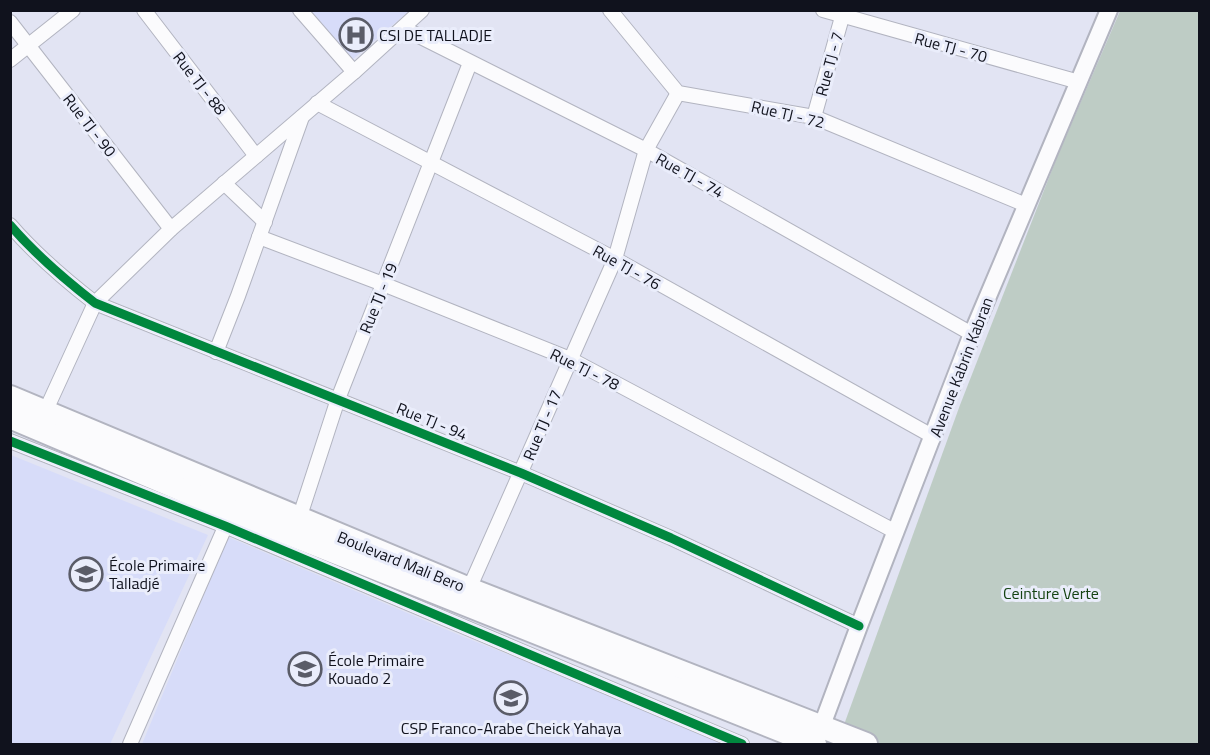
<svg xmlns="http://www.w3.org/2000/svg" width="1210" height="755" font-family="'Titillium Web',sans-serif">
<style>
.built{fill:#d7dcf9}
.green{fill:#beccc5}
.lines{fill:none;stroke-linecap:round;stroke-linejoin:round}
.minor-casing{stroke:#b2b4c0;stroke-width:16}
.tertiary-casing{stroke:#b2b4c0;stroke-width:20}
.primary-casing{stroke:#b2b4c0;stroke-width:26}
.minor{stroke:#fbfbfd;stroke-width:14}
.tertiary{stroke:#fbfbfd;stroke-width:16}
.primary{stroke:#fbfbfd;stroke-width:22}
.cycleway-casing{stroke:#eaedfb;stroke-width:13}
.cycleway{stroke:#00873e;stroke-width:9}
.labels{text-anchor:middle;stroke-width:6;stroke-linejoin:round;paint-order:stroke}
.poi-label{font-size:16px;fill:#10121d;stroke:#eaedfb;text-anchor:start}
.street-label{font-size:16px;fill:#10121d;stroke:#eaedfb}
.park-label{font-size:16px;fill:#144312;stroke:#eaedfb}
</style>
<rect width="100%" height="100%" fill="#e2e4f3"/>
<!-- built -->
<g class="built">
<path d="M311,11H409L353,59Z"/>
<path d="M11,455L208,535L110,744H11Z"/>
<path d="M228,537L464,637L628,702L728,744H142Z"/>
</g>
<!-- green -->
<path class="green" d="M1120,11H1199V744H837L960,405L1057,157Z"/>
<g class="lines">
<!-- minor casing -->
<g class="minor-casing">
<g id="minor">
<path d="M144,10L256,156"/>
<path d="M300,10L354,72"/>
<path d="M610,10L678,93L814,117L1026,205"/>
<path d="M823,10L1079,82"/>
<path d="M10,22L171,229"/>
<path d="M403,28L646,150L972,334"/>
<path d="M10,60L73,10"/>
<path d="M317,103L615,259L934,437"/>
<path d="M814,117L844,10"/>
<path d="M224,183L265,222"/>
<path d="M10,225C36,255 64,279 95,303L521,473L671,538L859,626"/>
<path d="M259,237L383,284L570,359L896,532"/>
<path d="M216,352L238,296L302,117"/>
<path d="M46,410L95,303L171,229L354,72L422,10"/>
<path d="M10,441L225,526L742,744"/>
<path d="M297,525L338,399L470,63"/>
<path d="M469,589L615,259L646,150L678,93"/>
<path d="M130,744L229,518"/>
</g>
</g>
<!-- tertiary casing -->
<g class="tertiary-casing">
<path id="tertiary" d="M818,736L859,626L972,334L1109,10"/>
</g>
<!-- primary casing -->
<g class="primary-casing">
<g id="primary">
<path d="M10,397L469,589L866,744"/>
<path d="M10,417L232,511L815,744"/>
</g>
</g>
<!-- minor -->
<use href="#minor" class="minor"/>
<!-- tertiary -->
<use href="#tertiary" class="tertiary"/>
<!-- primary -->
<use href="#primary" class="primary"/>
<!-- cycleway casing -->
<g class="cycleway-casing">
<g id="cycleway">
<path d="M10,225C36,255 64,279 95,303L521,473L671,538L859,626"/>
<path d="M10,441L225,526L742,744"/>
</g>
</g>
<!-- cycleway -->
<use href="#cycleway" class="cycleway"/>
</g>
<!-- icons -->
<defs>
<g id="hospital-ring" transform="scale(1.725)"><circle r="9.5" fill="#eaedfb" stroke="#5a5c68" stroke-width="1.5"/><path d="M-5-5h3v3.5h4V-5h3V5h-3V1.5h-4V5h-3Z" fill="#5a5c68"/></g>
<g id="school-ring" transform="scale(1.725)"><circle r="9.5" fill="#eaedfb" stroke="#5a5c68" stroke-width="1.5"/><path d="M0-5L7-2L0 1L-7-2ZM-4 1L0 2.5L4 1V4Q0 6-4 4Z" fill="#5a5c68"/></g>
</defs>
<g fill-rule="evenodd">
<use href="#hospital-ring" x="356" y="35"/>
<use href="#school-ring" x="86" y="574"/>
<use href="#school-ring" x="305" y="669"/>
<use href="#school-ring" x="511" y="698"/>
</g>
<g class="labels">
<!-- poi labels -->
<g class="poi-label">
<text x="379" y="41">CSI DE TALLADJE</text>
<text x="109" y="571">École Primaire<tspan x="109" dy="18">Talladjé</tspan></text>
<text x="328" y="666">École Primaire<tspan x="328" dy="18">Kouado 2</tspan></text>
<text x="511" y="734" text-anchor="middle">CSP Franco-Arabe Cheick Yahaya</text>
</g>
<!-- street labels -->
<g class="street-label">
<text transform="translate(951 47) rotate(15)" y="6">Rue TJ - 70</text>
<text transform="translate(829 64) rotate(-75)" y="6">Rue TJ - 7</text>
<text transform="translate(200 83) rotate(52)" y="6">Rue TJ - 88</text>
<text transform="translate(788 114) rotate(13)" y="6">Rue TJ - 72</text>
<text transform="translate(90 125) rotate(52)" y="6">Rue TJ - 90</text>
<text transform="translate(690 175) rotate(29)" y="6">Rue TJ - 74</text>
<text transform="translate(627 267) rotate(29)" y="6">Rue TJ - 76</text>
<text transform="translate(378 298) rotate(-68)" y="6">Rue TJ - 19</text>
<text transform="translate(961 367) rotate(-69)" y="6">Avenue Kabrin Kabran</text>
<text transform="translate(585 369) rotate(26)" y="6">Rue TJ - 78</text>
<text transform="translate(432 421) rotate(22)" y="6">Rue TJ - 94</text>
<text transform="translate(542 425) rotate(-67)" y="6">Rue TJ - 17</text>
<text transform="translate(401 561) rotate(22)" y="6">Boulevard Mali Bero</text>
</g>
<!-- park labels -->
<g class="park-label">
<text x="1051" y="599">Ceinture Verte</text>
</g>
</g>
<!-- border -->
<rect width="1210" height="755" fill="none" stroke="#10121d" stroke-width="24"/>
</svg>
